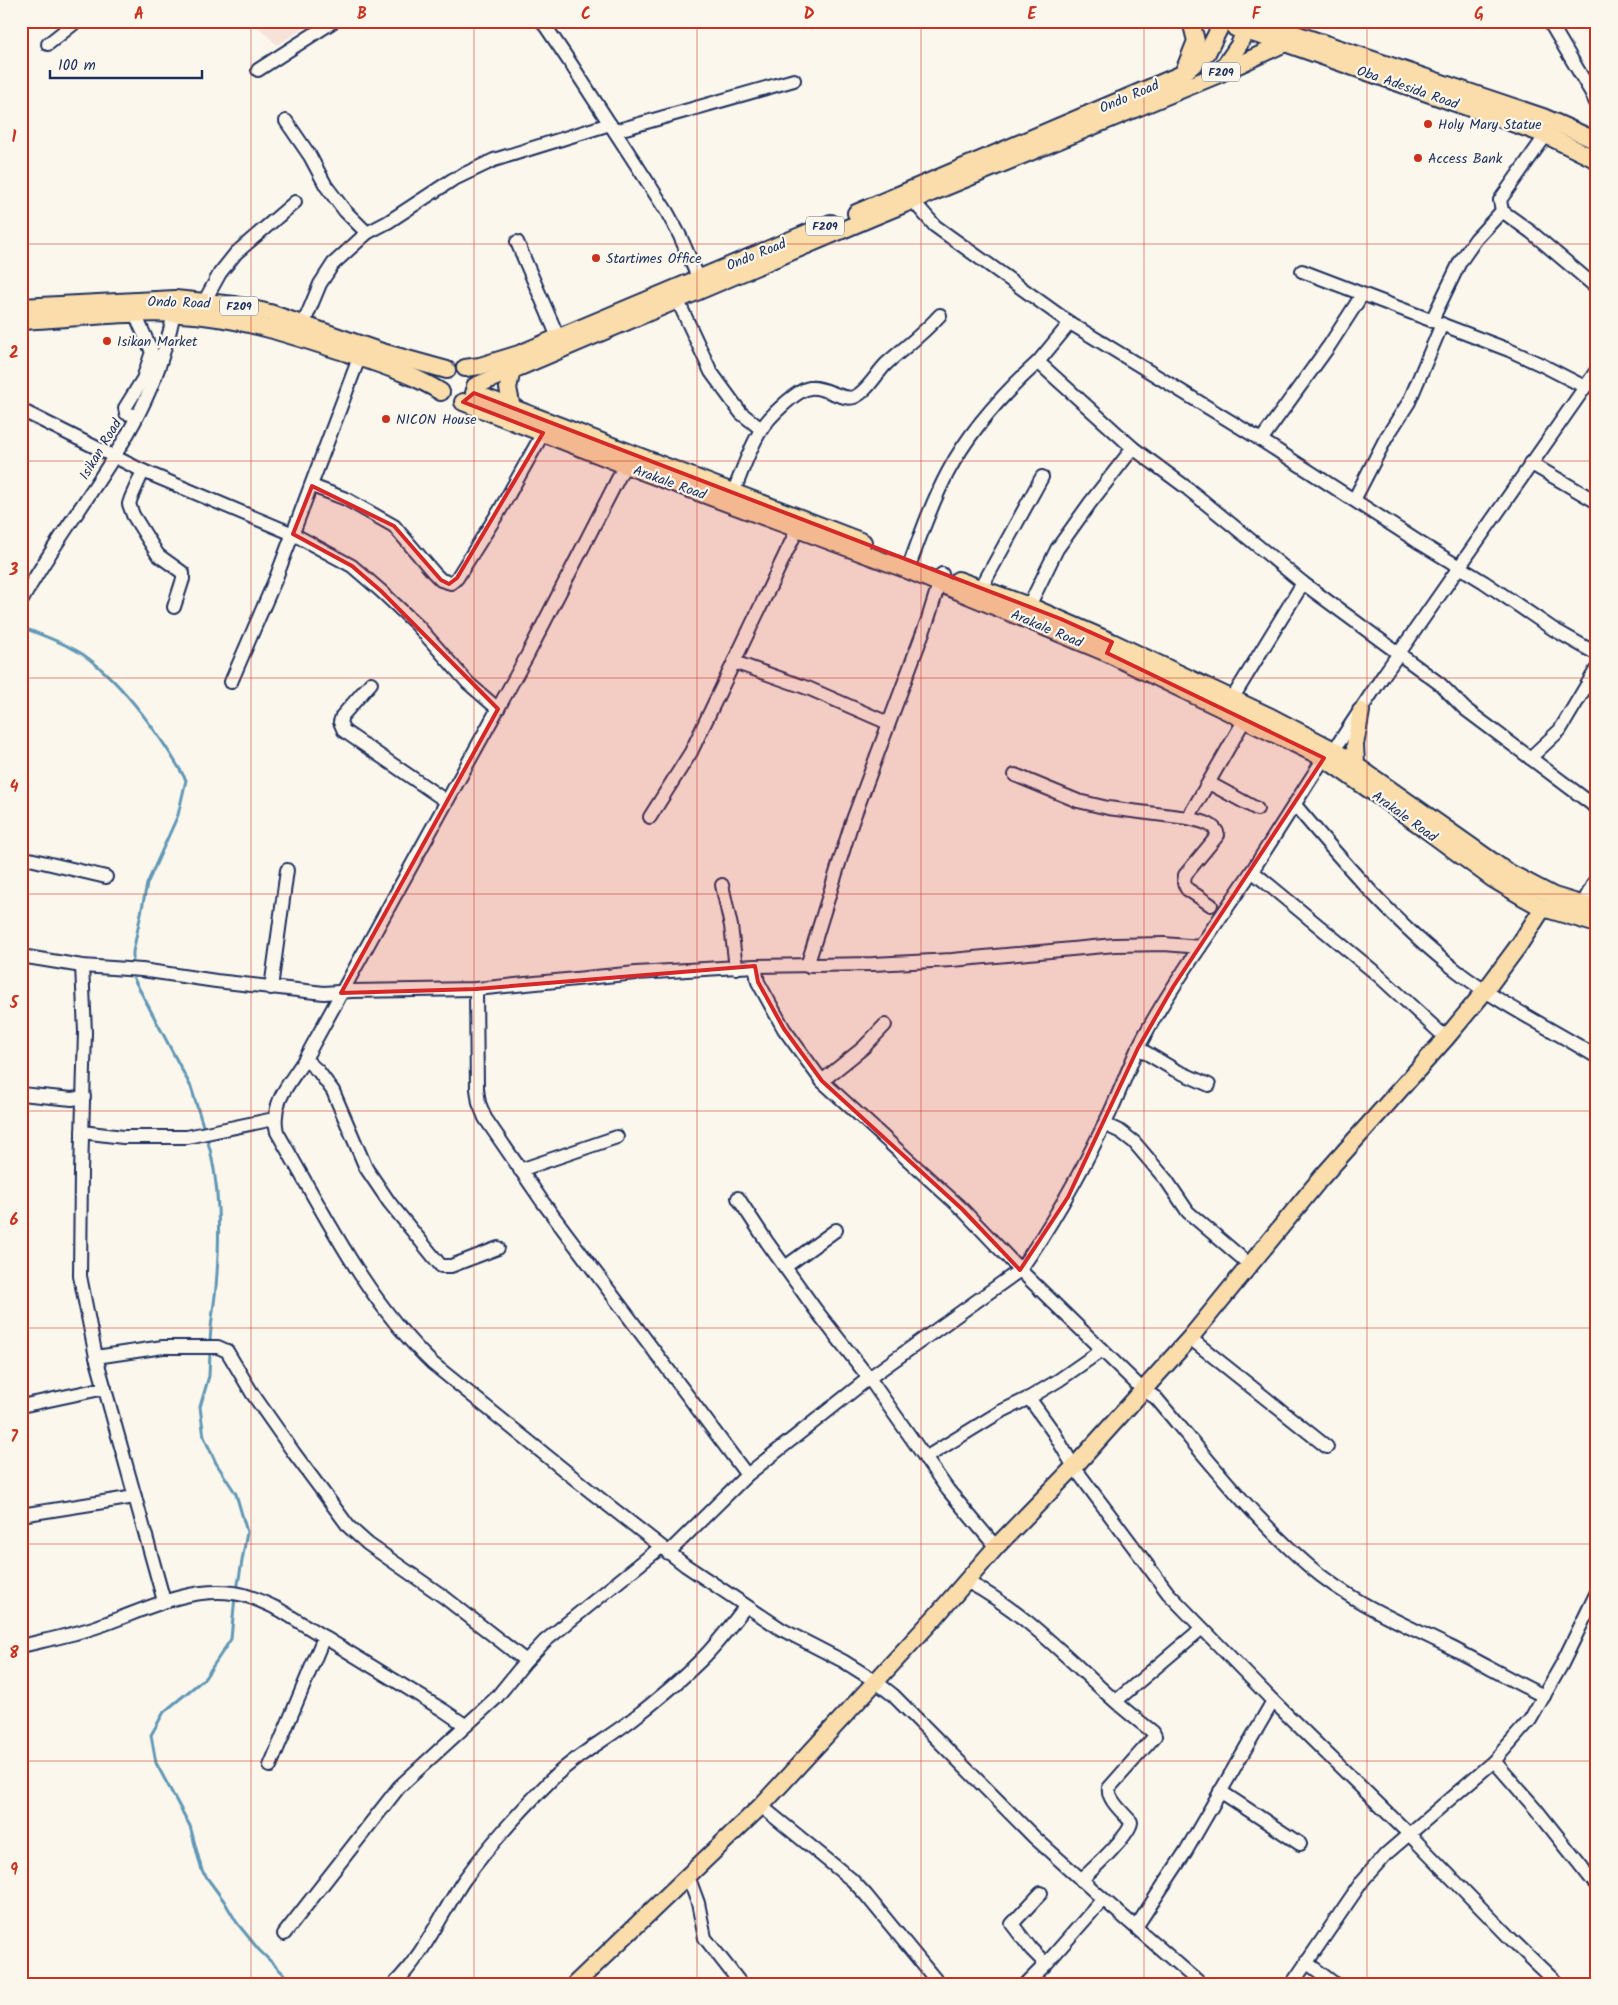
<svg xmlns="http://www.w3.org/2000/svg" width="1618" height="2005" font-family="Kalam,sans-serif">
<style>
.built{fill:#f7e2da}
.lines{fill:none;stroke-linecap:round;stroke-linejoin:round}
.stream{stroke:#6197b6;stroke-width:3}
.minor-casing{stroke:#1b2f5e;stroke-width:16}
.major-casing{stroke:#1b2f5e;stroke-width:20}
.minor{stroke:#fbf7ec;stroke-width:12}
.major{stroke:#faddab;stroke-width:16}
.marked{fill:#d62828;fill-opacity:0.2;stroke:#d62828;stroke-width:4;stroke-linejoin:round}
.grid{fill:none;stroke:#c8321e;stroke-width:1;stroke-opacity:0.55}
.poi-dot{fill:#c8321e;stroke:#fbf7ec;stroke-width:2}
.labels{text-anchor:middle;stroke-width:4.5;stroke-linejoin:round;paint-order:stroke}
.shield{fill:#fbf7ec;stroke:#5e6b89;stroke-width:1}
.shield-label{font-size:12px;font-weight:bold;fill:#1b2f5e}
.street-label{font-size:14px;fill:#1b2f5e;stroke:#fbf7ec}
.poi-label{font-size:14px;fill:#1b2f5e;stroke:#fbf7ec;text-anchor:start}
.neatline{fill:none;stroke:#c8321e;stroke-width:2}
.grid-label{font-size:16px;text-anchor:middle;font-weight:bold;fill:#c8321e}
</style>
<rect width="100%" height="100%" fill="#fbf7ec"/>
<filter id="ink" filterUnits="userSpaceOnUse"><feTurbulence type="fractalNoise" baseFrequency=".02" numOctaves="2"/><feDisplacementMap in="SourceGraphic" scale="10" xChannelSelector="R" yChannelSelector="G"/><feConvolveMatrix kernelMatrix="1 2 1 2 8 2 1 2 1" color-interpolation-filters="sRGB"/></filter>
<g filter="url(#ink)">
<!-- built -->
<path class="built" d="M252,21H316L277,45Z"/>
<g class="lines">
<!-- stream -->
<g class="stream">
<path d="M21,627C37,633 72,646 85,656C124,684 163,739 186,780L178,815L147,884L133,952V960"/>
<path d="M134,979L191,1087L204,1129"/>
<path d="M206,1135C221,1183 220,1238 216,1287C214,1307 210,1326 210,1345"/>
<path d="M210,1351L209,1376L200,1407L204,1437L216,1463L236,1494L247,1532L237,1590"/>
<path d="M235,1596L231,1639L205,1678L164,1712L151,1735L156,1763L190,1826L202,1871L224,1901L237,1923L259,1950L294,1984"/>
</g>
<!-- minor casing -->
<g class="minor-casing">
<g id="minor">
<path d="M542,21L571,64L667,212L680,236L702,286"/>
<path d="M1549,21L1591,92L1597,105"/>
<path d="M48,44L77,21"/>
<path d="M258,70L334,21"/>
<path d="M286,121L310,156L326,186L345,211L367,233"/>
<path d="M615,131L794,80"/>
<path d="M1546,135L1500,200L1502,211L1531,232L1597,288"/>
<path d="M908,195L935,226L1070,323"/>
<path d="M517,242L558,337"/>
<path d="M1302,271L1509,350L1542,365L1585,387"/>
<path d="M678,301L711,372L741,413L761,429"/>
<path d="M204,302L220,273L236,253L295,202"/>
<path d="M135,314L152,352L143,379L125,408L126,413L137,416"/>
<path d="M1432,320L1460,262L1476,239L1502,211"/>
<path d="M303,325L320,284L333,264L367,233L388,222L452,180L494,160L610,124"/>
<path d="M1038,362L1070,323L1261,440L1420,543L1484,582L1553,629L1597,654"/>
<path d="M21,410L143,471L293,534L352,566L381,591L417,625L468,683L498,709"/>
<path d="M1261,440L1329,346L1362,295"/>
<path d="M1530,463L1597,502"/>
<path d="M625,465L528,654L305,1059C290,1083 270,1102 277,1132C323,1211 365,1299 432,1363L590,1491L685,1565L781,1629L843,1661L875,1681L893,1695L1034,1837L1103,1899L1201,1984"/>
<path d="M143,471L131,498L129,504L133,515L158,555L183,573V579L174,607"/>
<path d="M312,486L346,499L394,526L434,573L441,580L451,583L457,578L500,510L543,433"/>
<path d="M733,493C742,472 749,449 761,430C768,418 796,390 810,388C824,386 843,401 854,397C867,392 876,374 886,364C905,347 922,335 940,315"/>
<path d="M1354,500L1386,438L1409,402L1442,324"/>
<path d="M911,561C922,531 933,500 948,472C970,430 1003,394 1038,362L1133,448L1187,488L1303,583"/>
<path d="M981,588L1042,477"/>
<path d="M21,602C67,516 139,442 165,347C169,334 174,320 174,306"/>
<path d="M1029,606L1057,549L1090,503L1133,448"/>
<path d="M734,662L810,689L888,723"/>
<path d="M231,682L276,578L359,358"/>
<path d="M371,683L342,716L340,722L344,731L446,801"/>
<path d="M1232,699L1303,583L1440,684L1465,709L1597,808"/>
<path d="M1334,750L1383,676L1597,370"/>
<path d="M1530,758L1560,730L1597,668"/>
<path d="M1015,775L1078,801L1108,808L1188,818L1245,719"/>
<path d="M1209,783L1257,809"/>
<path d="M1295,805C1343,862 1398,926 1457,971C1498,1003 1552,1029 1597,1057"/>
<path d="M650,817L691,752L797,530"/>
<path d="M1188,818C1199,821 1215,823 1218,835L1185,875L1184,883L1187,889L1211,905"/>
<path d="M21,857L106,877"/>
<path d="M1252,871L1378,975L1446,1038"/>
<path d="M722,885L731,926L736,968"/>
<path d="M1582,905L1597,877"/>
<path d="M21,956L82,966L142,970L216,981L324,993L352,991L476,989L636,973L755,966L873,964L952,960L1115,945L1164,944L1200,947L1252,871L1324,758"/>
<path d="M82,966L85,1032L81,1172L80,1276L96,1357L164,1601"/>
<path d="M755,966L758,982L784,1029L822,1081L962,1209L1020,1270C1053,1223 1079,1176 1104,1125C1117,1100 1126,1073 1138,1048C1156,1012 1178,979 1200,947"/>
<path d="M807,966L852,822L928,619L942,574"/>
<path d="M271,988L287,870"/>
<path d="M476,989L477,1089L479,1103L485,1118L542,1201L747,1475"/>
<path d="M1138,1048L1175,1070L1209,1085"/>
<path d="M305,1059L319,1072L333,1091L366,1168L389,1202L441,1266H451L498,1248"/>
<path d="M822,1081L863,1048L885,1025"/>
<path d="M21,1094L72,1099L84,1097"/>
<path d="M1104,1124L1121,1132L1134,1142L1167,1181L1188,1212L1250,1265"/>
<path d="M82,1132L123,1137H187L274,1119"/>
<path d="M520,1170L617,1137"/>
<path d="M738,1198L767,1242L815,1309L869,1378L948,1490L996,1547"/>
<path d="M785,1267L836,1230"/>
<path d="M1190,1338L1327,1447"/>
<path d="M96,1357L163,1347H218L227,1351L252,1393L294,1453L349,1527L368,1544L444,1597L526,1661"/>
<path d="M1029,1398L1054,1433L1074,1467L1168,1593L1273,1701L1408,1833L1512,1940L1558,1984"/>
<path d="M21,1406L105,1388"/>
<path d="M925,1458L1000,1412L1029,1398L1059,1380L1102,1350"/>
<path d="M21,1515L135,1497"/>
<path d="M668,1553L747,1475L869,1378L1020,1270L1142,1389L1156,1398C1205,1456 1252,1517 1309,1566C1352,1603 1400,1622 1450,1647C1482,1663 1512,1681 1544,1696"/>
<path d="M966,1581C1025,1612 1066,1657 1115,1701C1127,1712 1140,1722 1153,1732L1155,1736L1109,1788C1107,1800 1124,1813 1131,1822C1131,1834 1092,1870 1081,1880"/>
<path d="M21,1646C46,1640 72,1635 96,1627C141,1612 184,1587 233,1593C250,1595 265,1603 280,1610L443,1710L465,1725"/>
<path d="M1116,1701L1201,1629"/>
<path d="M1494,1761L1535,1808L1597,1886"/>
<path d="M270,1766L324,1637"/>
<path d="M1220,1791L1300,1844"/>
<path d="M761,1806L852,1880L866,1895L939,1984"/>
<path d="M688,1876L698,1903L705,1938L741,1984"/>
<path d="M1041,1893L1012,1924L1031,1949L1046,1964"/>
<path d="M1136,1927L1186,1851L1273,1701"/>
<path d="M284,1934L399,1787L496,1698L526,1661L545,1641L661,1547"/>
<path d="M1306,1962L1335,1984"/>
<path d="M394,1984C424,1955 441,1914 464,1880C490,1844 522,1809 554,1777C577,1755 605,1740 630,1721C655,1702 680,1681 702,1659C718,1643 732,1624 746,1606"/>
<path d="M1026,1984L1046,1964L1103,1899"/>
<path d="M1292,1984L1363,1880L1386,1854L1494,1761L1530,1720L1562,1664L1597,1592"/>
</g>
</g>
<!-- major casing -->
<g class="major-casing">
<g id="major">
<path d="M1257,21L1543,117L1597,141"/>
<path d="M1235,28L1285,43L1501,119L1546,135L1597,160"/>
<path d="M1184,71L1196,41L1191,21"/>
<path d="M1221,73L1285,43"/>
<path d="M856,213L1182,74L1207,53L1223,21"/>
<path d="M21,307L175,299L235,305L270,313L382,352L447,370"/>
<path d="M21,321C84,318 149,308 211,317C258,323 302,339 347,353C378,364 413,374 441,392"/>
<path d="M465,368L480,366L519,354L831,223"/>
<path d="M475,386L873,217L1219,74L1239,45L1249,21"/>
<path d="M474,393L863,542"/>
<path d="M463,402L625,465L905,569L1107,653L1324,758L1417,823L1493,879L1523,897L1543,908L1597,924"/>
<path d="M512,408L508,388L512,370"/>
<path d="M958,580L1029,606L1112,642L1271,717L1334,750L1506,871L1554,896L1597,909"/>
<path d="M1356,764L1355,745L1361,711"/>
<path d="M575,1984L761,1806L936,1616L996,1547L1074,1467L1190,1338L1321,1178L1446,1038L1485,991L1519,945L1543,908"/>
</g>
</g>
<!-- minor -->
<use href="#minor" class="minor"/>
<!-- major -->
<use href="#major" class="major"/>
</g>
</g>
<!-- marked area -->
<path class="marked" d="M474,393L1061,619L1112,642L1107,653L1324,758L1173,987L1138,1048L1068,1197L1020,1270L962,1209L822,1081L784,1029L758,982L755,966L476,989L341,993L498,709L381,591L352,566L293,534L312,486L394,526L441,580L449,584L457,578L543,433L463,402Z"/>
<!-- grid -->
<path class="grid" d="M251,21V1984M474,21V1984M697,21V1984M921,21V1984M1144,21V1984M1367,21V1984M21,244H1597M21,461H1597M21,678H1597M21,894H1597M21,1111H1597M21,1328H1597M21,1544H1597M21,1761H1597"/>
<!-- markers -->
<g class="poi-dot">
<circle cx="1428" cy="124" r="5"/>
<circle cx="1418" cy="158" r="5"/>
<circle cx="596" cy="258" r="5"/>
<circle cx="107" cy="341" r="5"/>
<circle cx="386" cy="419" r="5"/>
</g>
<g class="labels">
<!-- shield labels -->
<g class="shield">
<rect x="1202" y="62.5" width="38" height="19" rx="4"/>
<rect x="806" y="216.5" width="38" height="19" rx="4"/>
<rect x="220" y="296.5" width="38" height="19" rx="4"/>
</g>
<g class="shield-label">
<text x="1221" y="76">F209</text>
<text x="825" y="230">F209</text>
<text x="239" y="310">F209</text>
</g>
<!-- street labels -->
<g class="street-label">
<text transform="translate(1408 87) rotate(19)" y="5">Oba Adesida Road</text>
<text transform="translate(1129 96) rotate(-23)" y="5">Ondo Road</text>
<text transform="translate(756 254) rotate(-22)" y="5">Ondo Road</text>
<text transform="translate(179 302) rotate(2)" y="5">Ondo Road</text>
<text transform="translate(100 449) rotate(-59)" y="5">Isikan Road</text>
<text transform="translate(670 482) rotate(20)" y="5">Arakale Road</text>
<text transform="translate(1047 628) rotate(23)" y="5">Arakale Road</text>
<text transform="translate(1405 816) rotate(36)" y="5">Arakale Road</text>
</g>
<!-- poi labels -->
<g class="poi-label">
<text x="1438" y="129">Holy Mary Statue</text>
<text x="1428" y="163">Access Bank</text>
<text x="606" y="263">Startimes Office</text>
<text x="117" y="346">Isikan Market</text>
<text x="396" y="424">NICON House</text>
</g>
</g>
<!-- margin -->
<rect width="1618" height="2005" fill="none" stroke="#fbf7ec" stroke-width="55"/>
<!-- scale -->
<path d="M50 70v8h152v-8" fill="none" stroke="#1b2f5e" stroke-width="2.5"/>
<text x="58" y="70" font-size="15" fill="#1b2f5e" stroke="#fbf7ec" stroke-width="4" paint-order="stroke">100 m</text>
<rect x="28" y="28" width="1562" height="1950" class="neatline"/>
<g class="grid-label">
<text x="139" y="19">A</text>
<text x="362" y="19">B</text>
<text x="586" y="19">C</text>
<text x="809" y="19">D</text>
<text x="1032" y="19">E</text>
<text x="1256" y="19">F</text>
<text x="1479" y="19">G</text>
<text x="14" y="142">1</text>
<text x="14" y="358">2</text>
<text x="14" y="575">3</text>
<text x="14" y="792">4</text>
<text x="14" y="1008">5</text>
<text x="14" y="1225">6</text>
<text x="14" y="1442">7</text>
<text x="14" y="1658">8</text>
<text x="14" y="1875">9</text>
</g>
</svg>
